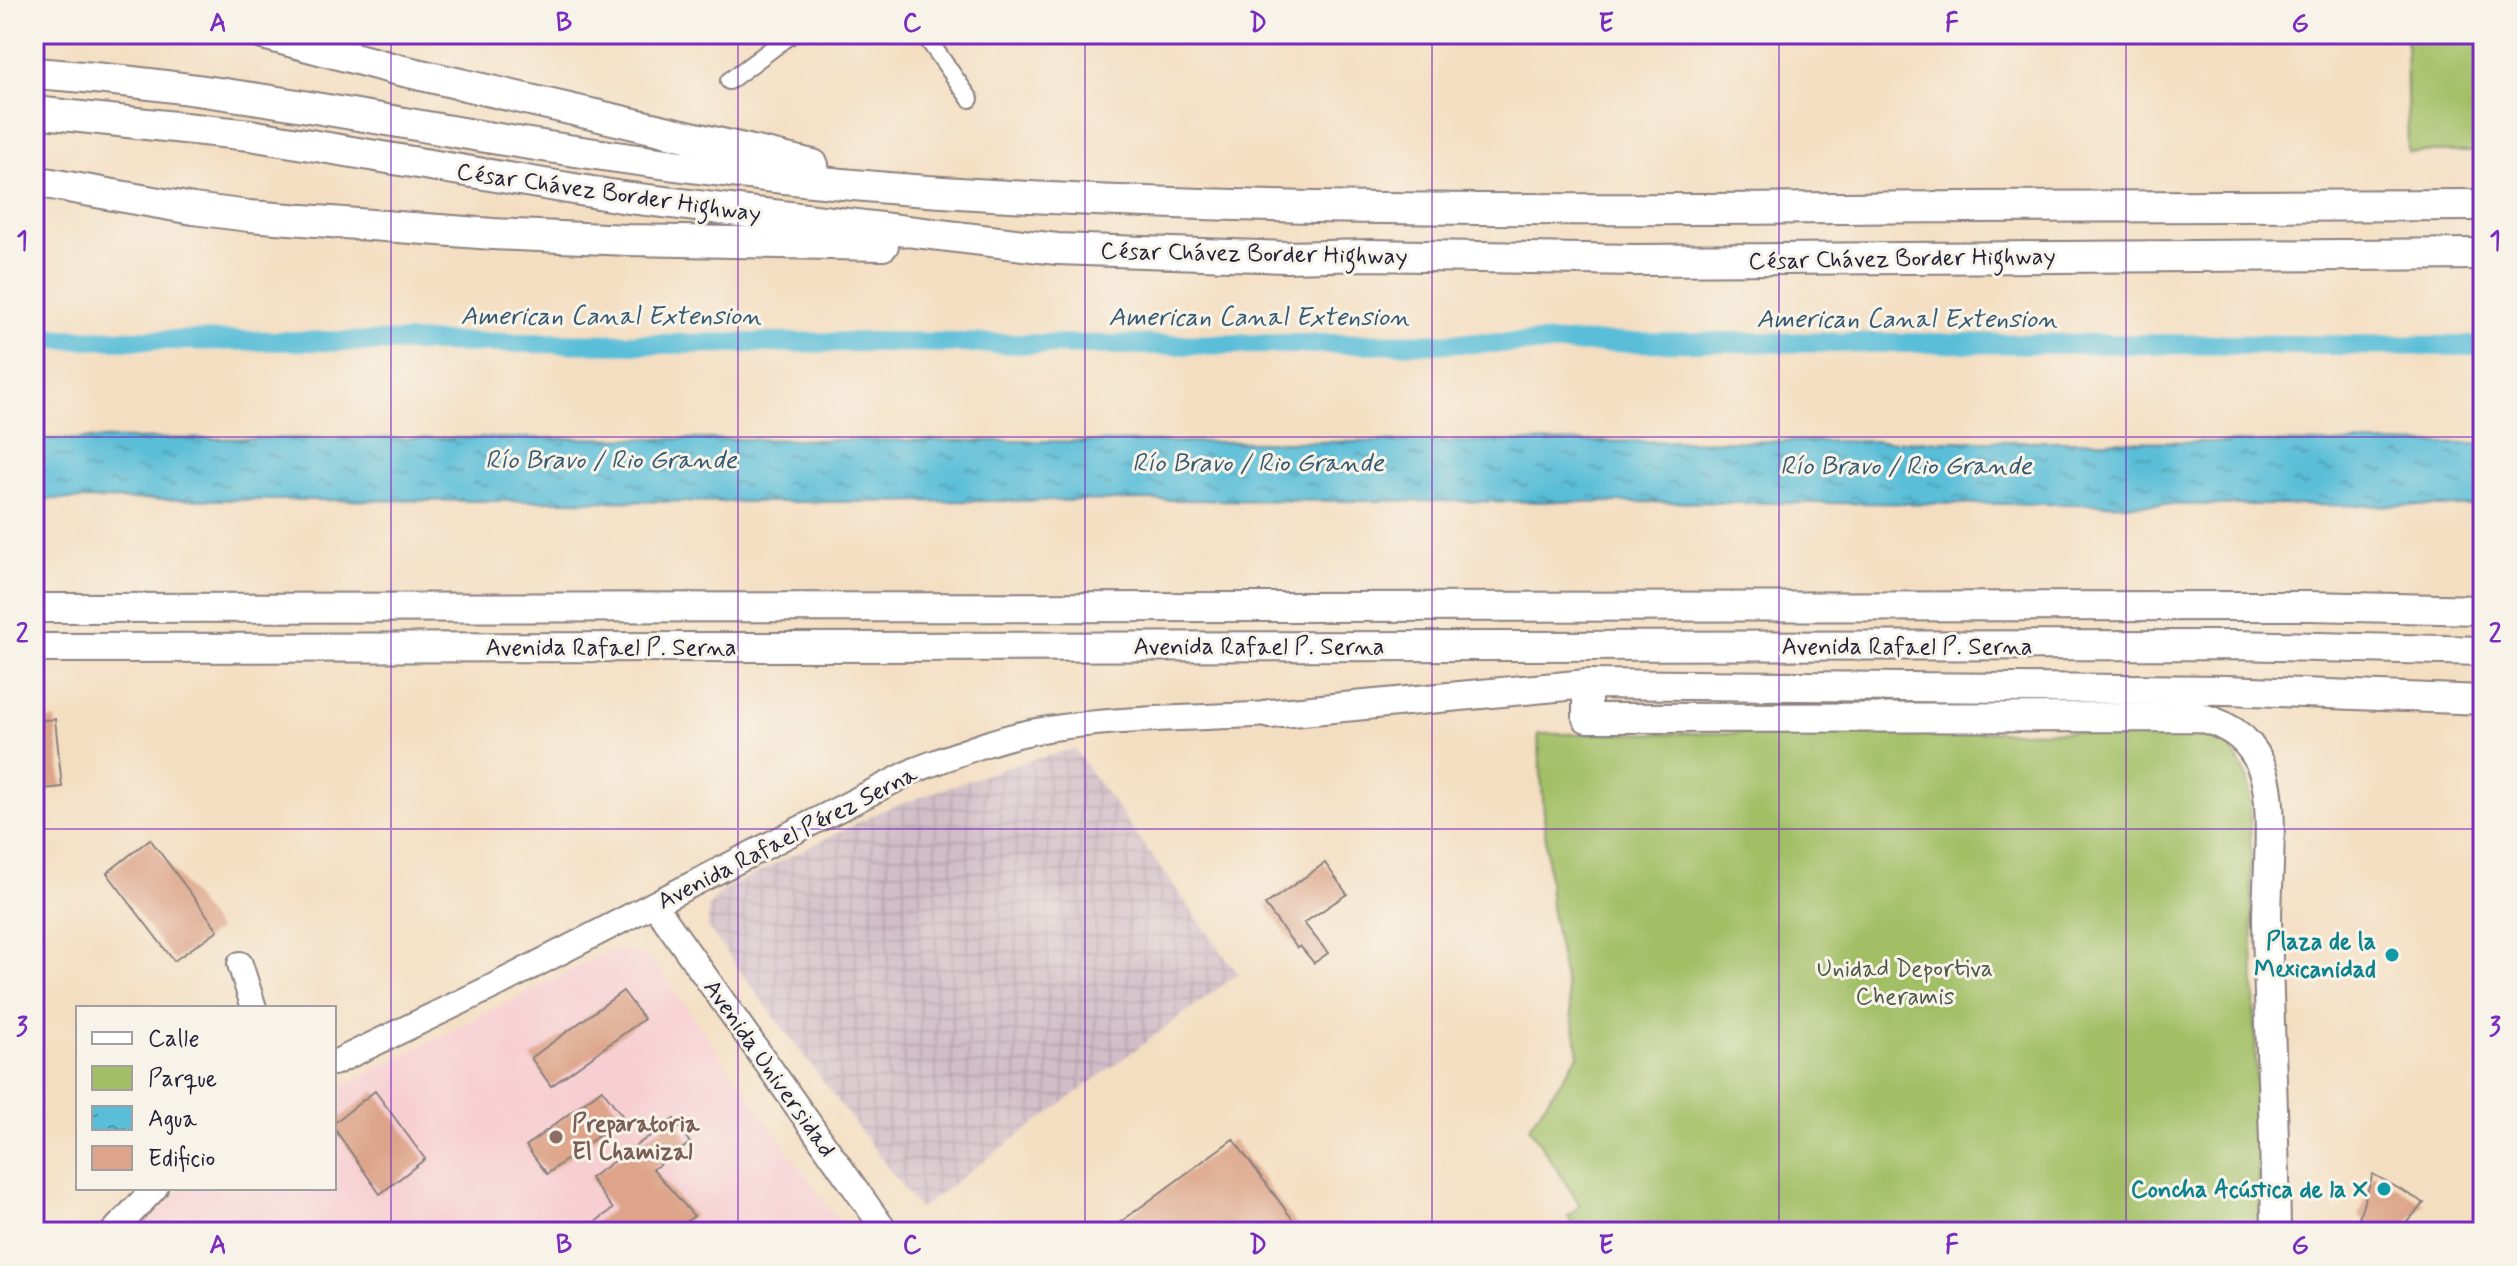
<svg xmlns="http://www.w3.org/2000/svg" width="2517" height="1266" font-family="Mynerve,sans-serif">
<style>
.built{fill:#f7cfd3}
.industrial{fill:url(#industrial-grid)}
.green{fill:#a3bf66;stroke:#627050;stroke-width:2}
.water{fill:url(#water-ripples);stroke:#3e708a;stroke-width:2}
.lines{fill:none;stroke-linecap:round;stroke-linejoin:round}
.canal{stroke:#5abed8;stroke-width:20}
.building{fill:#dda489}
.minor-casing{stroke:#8b807e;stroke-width:20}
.secondary-casing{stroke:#8b807e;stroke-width:28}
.trunk-casing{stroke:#8b807e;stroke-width:32}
.motorway-casing{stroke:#8b807e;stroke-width:34}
.minor{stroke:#fff;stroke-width:16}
.secondary{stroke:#fff;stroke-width:24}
.trunk{stroke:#fff;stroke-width:28}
.motorway{stroke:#fff;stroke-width:30}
.grid{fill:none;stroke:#7b2cbf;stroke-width:2;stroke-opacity:0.55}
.culture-dot{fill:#0f9aa8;stroke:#f7f3e8;stroke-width:3}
.education-dot{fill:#8d6e63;stroke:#f7f3e8;stroke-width:3}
.labels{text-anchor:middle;stroke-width:6;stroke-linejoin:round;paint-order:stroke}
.street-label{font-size:24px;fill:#22223b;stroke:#f7f3e8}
.culture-label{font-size:24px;font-weight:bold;fill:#0d838f;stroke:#f7f3e8;text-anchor:end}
.park-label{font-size:24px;fill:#4f594a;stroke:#f7f3e8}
.education-label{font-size:24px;font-weight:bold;fill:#785e54;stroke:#f7f3e8;text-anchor:start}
.water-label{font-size:26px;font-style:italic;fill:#365972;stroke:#f7f3e8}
.neatline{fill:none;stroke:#7b2cbf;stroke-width:3}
.grid-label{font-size:26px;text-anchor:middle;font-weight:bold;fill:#7b2cbf}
</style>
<defs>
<pattern id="industrial-grid" width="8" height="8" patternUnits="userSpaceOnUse" patternTransform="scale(2)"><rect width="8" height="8" fill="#d2bdc7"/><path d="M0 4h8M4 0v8" fill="none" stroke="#b4a2ac"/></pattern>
<pattern id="water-ripples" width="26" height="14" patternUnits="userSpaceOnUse" patternTransform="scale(2)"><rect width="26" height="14" fill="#5abed8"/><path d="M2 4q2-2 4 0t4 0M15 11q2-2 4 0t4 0" fill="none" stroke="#4a9ab0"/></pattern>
</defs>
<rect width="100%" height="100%" fill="#f7f3e8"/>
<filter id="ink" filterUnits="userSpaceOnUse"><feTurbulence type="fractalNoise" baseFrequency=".0125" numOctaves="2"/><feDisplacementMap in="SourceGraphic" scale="16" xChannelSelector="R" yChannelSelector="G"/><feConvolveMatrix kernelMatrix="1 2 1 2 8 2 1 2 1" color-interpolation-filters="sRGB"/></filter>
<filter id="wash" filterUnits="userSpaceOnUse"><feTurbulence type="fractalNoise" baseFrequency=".006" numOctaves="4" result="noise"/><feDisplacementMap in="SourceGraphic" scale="32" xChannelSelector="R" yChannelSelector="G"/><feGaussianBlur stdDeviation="1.8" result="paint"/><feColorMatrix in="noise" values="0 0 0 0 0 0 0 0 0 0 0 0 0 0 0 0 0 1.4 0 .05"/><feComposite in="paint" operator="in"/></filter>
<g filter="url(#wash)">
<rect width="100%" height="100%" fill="#f4dec1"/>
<!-- built -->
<path class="built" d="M624,950L648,957L657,967L846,1232H137L184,1188H334V1090L609,951Z"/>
<!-- industrial -->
<path class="industrial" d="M1074,749L1238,974L919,1209L708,928V907L723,890L881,811L1012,765Z"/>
<!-- green -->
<g class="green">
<path d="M2406,34H2483V152H2408Z"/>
<path d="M2201,731C2232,743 2236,754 2249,783L2260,1232H1577L1568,1217L1580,1205L1529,1127L1579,1054L1551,907L1538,734Z"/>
</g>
<!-- water -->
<path class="water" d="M520,438L1176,442L2066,441L2483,444V506L1173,500L798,502L34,499V439Z"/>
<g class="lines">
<!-- canal -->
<path class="canal" d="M34,339L651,344L877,342L1116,345L1715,342L2483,346"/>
</g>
<g id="blocks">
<!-- building -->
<g class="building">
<path d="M55,719L62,787L34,790V721Z"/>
<path d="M150,839L218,930L174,961L107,873Z"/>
<path d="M1325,863L1347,894L1304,923L1328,953L1314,963L1300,946L1297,948L1265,905Z"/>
<path d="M623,991L644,1019L551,1086L531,1058Z"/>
<path d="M602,1089L623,1117L547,1174L526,1146Z"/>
<path d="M375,1091L425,1159L380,1194L334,1128V1123Z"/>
<path d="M674,1119L690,1143L653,1169L694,1216L672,1232H581L613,1209L590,1178Z"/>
<path d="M1233,1139L1296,1224L1285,1232H1107Z"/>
<path d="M2373,1174L2424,1203L2398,1232H2384L2359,1217Z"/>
</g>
</g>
</g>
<g filter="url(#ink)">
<use href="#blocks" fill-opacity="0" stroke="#8b807e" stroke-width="2"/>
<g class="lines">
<!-- minor casing -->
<g class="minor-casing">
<g id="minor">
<path d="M924,34L970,99"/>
<path d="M729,81L792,34"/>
</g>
</g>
<!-- secondary casing -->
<g class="secondary-casing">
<g id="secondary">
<path d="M654,904L886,1232"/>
<path d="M240,964L254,1008"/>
<path d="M334,1063L492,987L915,770C953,756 991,740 1031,732C1109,717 1191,719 1270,714"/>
<path d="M113,1232L155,1188"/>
</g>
</g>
<!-- trunk casing -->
<g class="trunk-casing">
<g id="trunk">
<path d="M34,608L2309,606L2483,610"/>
<path d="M34,648L2234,645L2483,651"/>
<path d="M1587,684V718L2199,717C2231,725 2254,741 2264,774C2275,809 2267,881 2267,920C2269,1024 2275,1128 2276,1232"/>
<path d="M1270,714L1587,684L2227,690L2483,700"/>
</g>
</g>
<!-- motorway casing -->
<g class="motorway-casing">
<g id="motorway">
<path d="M263,34L395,69L813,165"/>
<path d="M34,73C182,83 328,110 474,135C624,160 775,180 927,191C1272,214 1619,210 1964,207C2137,205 2310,205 2483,205"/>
<path d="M34,112L250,135L622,197L1057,249L1286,257L1369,255L1635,260L2483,254"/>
<path d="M34,181L193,209L249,216L493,234L628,240L883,245"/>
</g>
</g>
<!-- minor -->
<use href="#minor" class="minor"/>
<!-- secondary -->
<use href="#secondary" class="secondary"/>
<!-- trunk -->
<use href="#trunk" class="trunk"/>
<!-- motorway -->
<use href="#motorway" class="motorway"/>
</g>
</g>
<!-- grid -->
<path class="grid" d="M391,34V1232M738,34V1232M1085,34V1232M1432,34V1232M1779,34V1232M2126,34V1232M34,437H2483M34,829H2483"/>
<!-- markers -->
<g class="culture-dot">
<circle cx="2392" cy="955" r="8"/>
<circle cx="2384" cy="1189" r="8"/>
</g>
<circle class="education-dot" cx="556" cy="1137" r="8"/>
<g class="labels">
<!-- street labels -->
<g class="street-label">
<text transform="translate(609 192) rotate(8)" y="8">César Chávez Border Highway</text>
<text transform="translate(1254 253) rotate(1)" y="8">César Chávez Border Highway</text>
<text transform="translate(1902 258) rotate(-1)" y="8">César Chávez Border Highway</text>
<text x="1259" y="654">Avenida Rafael P. Serna</text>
<text x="1907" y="654">Avenida Rafael P. Serna</text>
<text x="611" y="655">Avenida Rafael P. Serna</text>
<text transform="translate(787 837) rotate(-27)" y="8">Avenida Rafael Pérez Serna</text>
<text transform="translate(770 1068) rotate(55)" y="8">Avenida Universidad</text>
</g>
<!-- culture labels -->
<g class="culture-label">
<text x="2376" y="949">Plaza de la<tspan x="2376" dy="28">Mexicanidad</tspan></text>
<text x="2368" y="1197">Concha Acústica de la X</text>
</g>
<!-- park labels -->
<g class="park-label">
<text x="1905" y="976">Unidad Deportiva<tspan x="1905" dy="28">Cheramis</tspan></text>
</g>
<!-- education labels -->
<g class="education-label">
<text x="572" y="1131">Preparatoria<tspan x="572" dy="28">El Chamizal</tspan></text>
</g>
<!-- water labels -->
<g class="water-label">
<text x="611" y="324">American Canal Extension</text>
<text x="1259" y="325">American Canal Extension</text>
<text x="1907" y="327">American Canal Extension</text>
<text x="611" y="468">Río Bravo / Rio Grande</text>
<text x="1258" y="471">Río Bravo / Rio Grande</text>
<text x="1906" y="474">Río Bravo / Rio Grande</text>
</g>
</g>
<!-- margin -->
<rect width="2517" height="1266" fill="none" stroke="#f7f3e8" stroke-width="88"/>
<!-- legend -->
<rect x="76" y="1006" width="260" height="184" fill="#f7f3e8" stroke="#a29fa3" stroke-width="2"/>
<rect x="92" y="1032" width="40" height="12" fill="#ffffff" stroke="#a29fa3" stroke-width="2"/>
<text x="148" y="1046" font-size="24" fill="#22223b">Calle</text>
<rect x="92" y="1066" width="40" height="24" fill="#a3bf66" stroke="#a29fa3" stroke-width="2"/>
<text x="148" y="1086" font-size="24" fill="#22223b">Parque</text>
<rect x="92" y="1106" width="40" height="24" fill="url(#water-ripples)" stroke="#a29fa3" stroke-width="2"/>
<text x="148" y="1126" font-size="24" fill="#22223b">Agua</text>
<rect x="92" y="1146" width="40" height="24" fill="#dda489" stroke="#a29fa3" stroke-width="2"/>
<text x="148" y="1166" font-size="24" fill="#22223b">Edificio</text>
<rect x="44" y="44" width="2429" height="1178" class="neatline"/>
<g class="grid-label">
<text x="218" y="31">A</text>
<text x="564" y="31">B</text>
<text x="912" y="31">C</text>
<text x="1258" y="31">D</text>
<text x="1606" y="31">E</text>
<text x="1952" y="31">F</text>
<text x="2300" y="31">G</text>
<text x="22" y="249">1</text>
<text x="2495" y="249">1</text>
<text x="22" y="642">2</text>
<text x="2495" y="642">2</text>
<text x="22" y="1035">3</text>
<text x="2495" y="1035">3</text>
<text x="218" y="1253">A</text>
<text x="564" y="1253">B</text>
<text x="912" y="1253">C</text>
<text x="1258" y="1253">D</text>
<text x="1606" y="1253">E</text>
<text x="1952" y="1253">F</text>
<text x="2300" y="1253">G</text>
</g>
</svg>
